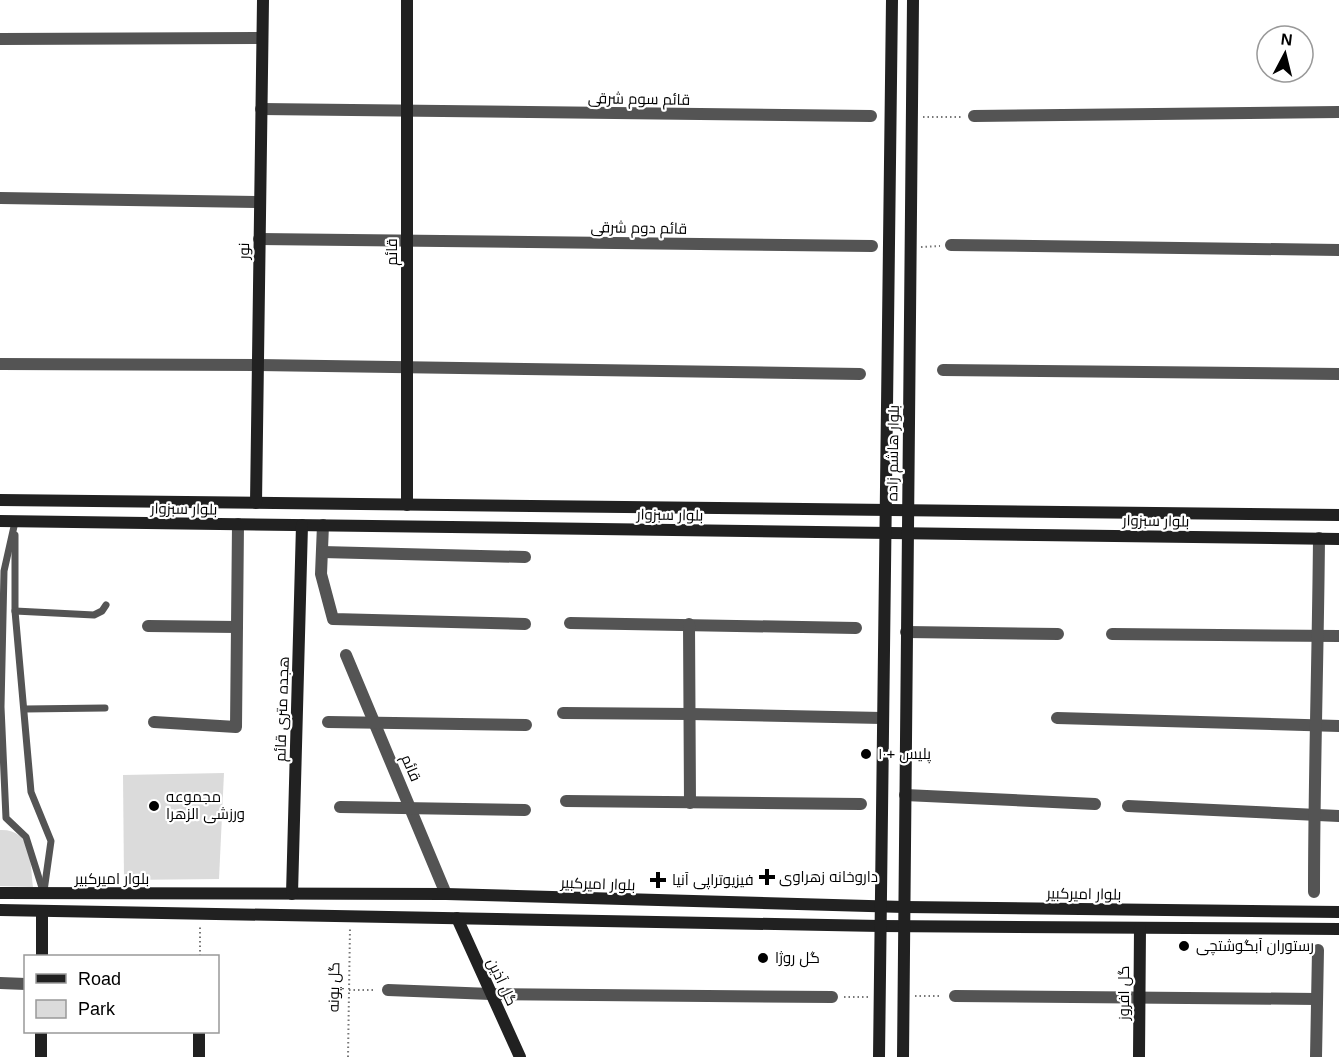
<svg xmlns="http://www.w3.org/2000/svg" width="1339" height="1057" font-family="Helvetica,Cairo,sans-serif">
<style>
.green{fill:#dbdbdb}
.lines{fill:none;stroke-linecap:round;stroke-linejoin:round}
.path{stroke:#767676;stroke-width:2;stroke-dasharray:1.5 3;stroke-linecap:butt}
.lane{stroke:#545454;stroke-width:7}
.street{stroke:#545454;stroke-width:12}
.secondary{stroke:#212121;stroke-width:12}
.poi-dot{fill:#000;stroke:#fff;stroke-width:2}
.labels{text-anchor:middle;stroke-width:4.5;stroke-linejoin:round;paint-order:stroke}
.street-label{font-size:15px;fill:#000;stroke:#fff}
.poi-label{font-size:15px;fill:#000;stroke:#fff;text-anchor:start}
</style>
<rect width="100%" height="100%" fill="#fff"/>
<!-- green -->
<g class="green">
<path d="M224,773L219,879L124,880L123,775Z"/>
<path d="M0,830C33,829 30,862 33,887L0,886Z"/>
</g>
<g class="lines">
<!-- path -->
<g class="path">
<path d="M923,117H962"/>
<path d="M921,247L940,246"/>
<path d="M200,956V926"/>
<path d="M349,990H376"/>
<path d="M915,996H942"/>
<path d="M844,997H868"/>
<path d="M348,1057L350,928"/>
</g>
<!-- lane -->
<g class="lane">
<path d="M15,522L4,571L1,707L6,818L26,837L44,894"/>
<path d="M15,535V611L31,792L51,841L44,891"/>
<path d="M15,611L94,615L102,611L106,605"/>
<path d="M25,709L105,708"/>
</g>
<!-- street -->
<g class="street">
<path d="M0,39L262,38"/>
<path d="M261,109L871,116"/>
<path d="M974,116L1339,112"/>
<path d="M0,198L260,202"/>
<path d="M259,239L872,246"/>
<path d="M951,245L1339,250"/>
<path d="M0,364L258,365L860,374"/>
<path d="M943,370L1339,374"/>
<path d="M323,525L321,574L333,619L525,624"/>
<path d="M322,552L525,557"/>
<path d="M570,623L856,628"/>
<path d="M689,624L690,803"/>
<path d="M148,626L237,627"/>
<path d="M906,632L1058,634"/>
<path d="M1112,634L1339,636"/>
<path d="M346,655L446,894"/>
<path d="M563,713L690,714L882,718"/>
<path d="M1057,718L1339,726"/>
<path d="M154,722L236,727L238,524"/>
<path d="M328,722L526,725"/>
<path d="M905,795L1095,804"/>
<path d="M566,801L861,804"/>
<path d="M1128,806L1339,816"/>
<path d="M340,807L525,810"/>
<path d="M1314,892C1314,774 1318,656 1319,538"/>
<path d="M0,983L26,984"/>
<path d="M388,990L491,994L832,997"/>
<path d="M955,996L1317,999"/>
<path d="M1316,1057L1318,950"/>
</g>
<!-- secondary -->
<g class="secondary">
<path d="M407,0V505"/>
<path d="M0,500L1339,515"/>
<path d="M256,503L263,0"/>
<path d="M0,521L1339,539"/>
<path d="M0,893L446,894L904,907L1339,912"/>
<path d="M292,894L302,525"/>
<path d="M0,910L880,926L1339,929"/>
<path d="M457,918L520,1057"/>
<path d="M42,956V911"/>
<path d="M41,1057V1032"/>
<path d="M199,1057V1032"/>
<path d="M879,1057L892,0"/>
<path d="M903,1057L913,0"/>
<path d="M1139,1057L1140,928"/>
</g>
</g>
<!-- markers -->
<g class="poi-dot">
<circle cx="866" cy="754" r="6"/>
<circle cx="154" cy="806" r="6"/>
<path d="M764 868h6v6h6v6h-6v6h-6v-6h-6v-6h6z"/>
<path d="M655 871h6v6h6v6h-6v6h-6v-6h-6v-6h6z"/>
<circle cx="1184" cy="946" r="6"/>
<circle cx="763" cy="958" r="6"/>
</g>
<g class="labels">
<!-- street labels -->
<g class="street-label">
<text transform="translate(639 99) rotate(1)" y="5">قائم سوم شرقی</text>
<text transform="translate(639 228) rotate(1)" y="5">قائم دوم شرقی</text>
<text transform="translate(244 251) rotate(-89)" y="5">نور</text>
<text transform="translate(392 252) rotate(-90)" y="5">قائم</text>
<text transform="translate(893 453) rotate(-89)" y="5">بلوار هاشم زاده</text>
<text transform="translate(184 509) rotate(1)" y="5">بلوار سبزوار</text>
<text transform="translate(670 515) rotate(1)" y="5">بلوار سبزوار</text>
<text transform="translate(1156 521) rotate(1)" y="5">بلوار سبزوار</text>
<text transform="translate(282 709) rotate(-88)" y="5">هجده متری قائم</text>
<text transform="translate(411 768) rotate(67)" y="5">قائم</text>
<text x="112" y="884">بلوار امیرکبیر</text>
<text transform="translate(598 884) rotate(2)" y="5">بلوار امیرکبیر</text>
<text transform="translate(1084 894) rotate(1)" y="5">بلوار امیرکبیر</text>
<text transform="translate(502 982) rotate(65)" y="5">گل آذین</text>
<text transform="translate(334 987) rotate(-89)" y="5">گل پونه</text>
<text transform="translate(1124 993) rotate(-90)" y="5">گل افروز</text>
</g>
<!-- poi labels -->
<g class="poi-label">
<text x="878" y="759">پلیس +۱۰</text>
<text x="166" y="802">مجموعه<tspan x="166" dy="17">ورزشی الزهرا</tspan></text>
<text x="779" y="882">داروخانه زهراوی</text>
<text x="672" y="885">فیزیوتراپی آنیا</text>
<text x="1196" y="951">رستوران آبگوشتچی</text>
<text x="775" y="963">گل روژا</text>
</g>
</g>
<!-- legend -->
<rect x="24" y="955" width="195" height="78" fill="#ffffff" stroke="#999999" stroke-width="1.5"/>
<rect x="36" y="974" width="30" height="9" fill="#212121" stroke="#999999" stroke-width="1.5"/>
<text x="78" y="985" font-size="18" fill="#000000">Road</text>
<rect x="36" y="1000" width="30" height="18" fill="#dbdbdb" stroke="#999999" stroke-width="1.5"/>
<text x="78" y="1015" font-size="18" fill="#000000">Park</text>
<!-- north arrow -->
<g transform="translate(1285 54) rotate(7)"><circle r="28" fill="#ffffff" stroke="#999999" stroke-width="1.5"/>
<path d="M0-4.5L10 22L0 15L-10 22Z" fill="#000000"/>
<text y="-9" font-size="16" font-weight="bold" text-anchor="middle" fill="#000000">N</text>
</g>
</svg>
